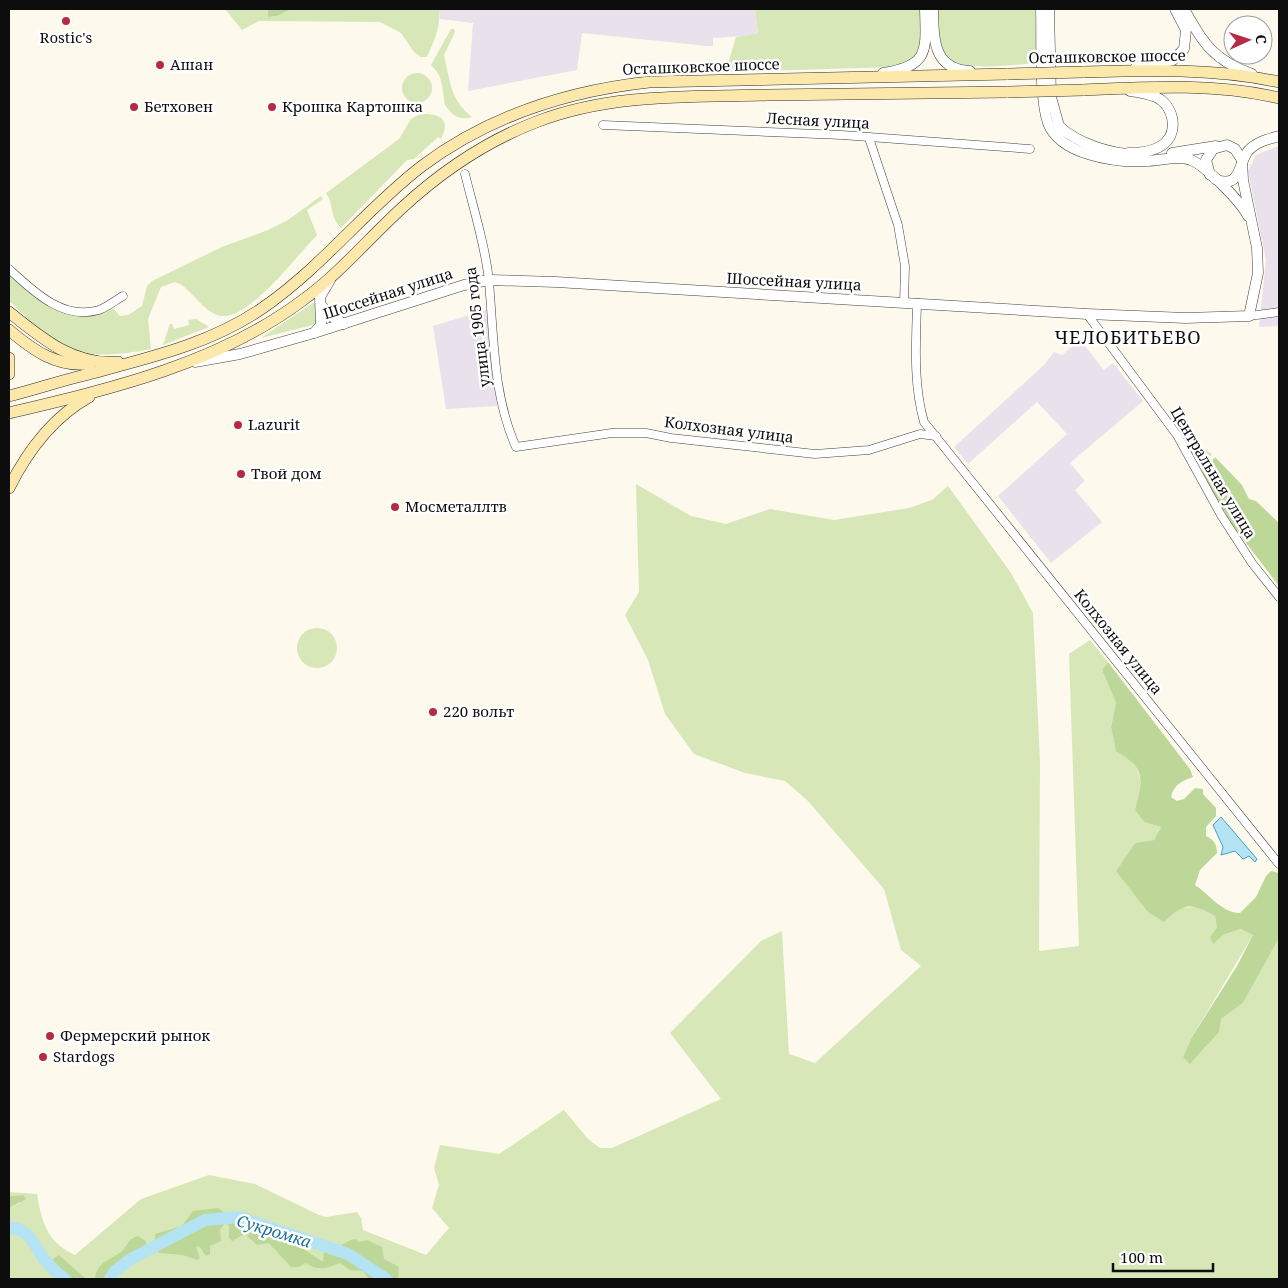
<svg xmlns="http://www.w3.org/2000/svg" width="1288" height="1288" font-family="'Noto Serif',serif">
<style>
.industrial{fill:#e9e1eb}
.green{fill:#d7e7b8}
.forest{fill:#bdd798}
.water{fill:#b4e4f3;stroke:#3ea2c8}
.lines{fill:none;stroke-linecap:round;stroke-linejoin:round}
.river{stroke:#b4e4f3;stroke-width:12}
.minor-casing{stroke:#404040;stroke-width:9}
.tertiary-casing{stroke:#404040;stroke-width:11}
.secondary-casing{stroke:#2f2f2f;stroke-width:12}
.minor{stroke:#fff;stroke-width:8}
.tertiary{stroke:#fff;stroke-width:10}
.secondary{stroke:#fce8ab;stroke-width:11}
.secondary-bridge-casing{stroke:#2f2f2f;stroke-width:12;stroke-linecap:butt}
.secondary-bridge{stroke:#fce8ab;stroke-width:11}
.poi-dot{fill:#b72a43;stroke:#fff;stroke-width:2}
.labels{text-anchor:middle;stroke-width:5;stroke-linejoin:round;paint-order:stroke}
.poi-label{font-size:15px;fill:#0d0d0d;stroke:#fff;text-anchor:start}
.street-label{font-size:15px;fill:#0d0d0d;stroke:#fff}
.water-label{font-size:16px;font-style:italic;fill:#1b7299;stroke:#fff}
.quarter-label{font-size:18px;letter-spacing:1px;fill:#0d0d0d;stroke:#fff}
</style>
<rect width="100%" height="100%" fill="#fef9ed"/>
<!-- industrial -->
<g class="industrial">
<path d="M439,9H755L758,35L713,38V46H707L582,33L577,70L468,91L473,23L440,19Z"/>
<path d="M1279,146V326L1259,327L1266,260L1248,171L1256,155Z"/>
<path d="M486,310L497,406L446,409L433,326Z"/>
<path d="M1080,340L1104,370L1113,363L1143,401L1070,463L1085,481L1075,490L1102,522L1051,563L998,496L1067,434L1037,402L968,464L954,447L1044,365L1054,352L1062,355Z"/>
</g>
<!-- green -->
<g class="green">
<path d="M225,9H268V17L277,16L291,9H439C441,27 434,41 427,57H421L414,52L401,33L380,22L259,21L242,30Z"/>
<path d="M755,9H922C921,39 928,58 894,67L730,72L727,67L736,37L758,34Z"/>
<path d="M938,9H1035L1037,63C1015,64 952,75 942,51C936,38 937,22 938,9Z"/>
<path d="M451,29H454L455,32L444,55L445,60C451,85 451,100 472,117C459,121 452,115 445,105C442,89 444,77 431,65Z"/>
<circle cx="417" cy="88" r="15"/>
<path d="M420,114C438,113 452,118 441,139L438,137L414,159L407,160L341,228C328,214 335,206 326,193L399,139L411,119Z"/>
<path d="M321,196L323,199L307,210L317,235C298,254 250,319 222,316C205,314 193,292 180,284L175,282L161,287L148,319L151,349C108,357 75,360 40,331C29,321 20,310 9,301V272L60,311L102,312L113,308L120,316L128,315L142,306L147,286L152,281L222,247L268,230L288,220Z"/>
<path d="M313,303L316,304L317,324L261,338Z"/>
<path d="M196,319L209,327L163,345L170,324H172L174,329L189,325L188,320Z"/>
<path d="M1196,443L1212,454L1206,463L1190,452Z"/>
<path d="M636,484L691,516L726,524L770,509L834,520L909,508L932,500L948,486L1011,573L1033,613L1040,762L1039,951L1079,946L1069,654L1090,640L1108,662L1102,670L1116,703L1111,727L1116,750C1145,769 1143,779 1135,810L1144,822L1161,827L1154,840L1135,843L1116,871L1179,908L1197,907L1215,916L1217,928L1223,935L1242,929L1253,935L1192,1037L1183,1057L1190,1063L1206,1047L1221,1019L1243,1003L1279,938V1279H9V1208L20,1203L22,1195L9,1196V1192L37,1194C42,1223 47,1242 75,1255L141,1199L209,1175L255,1184L319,1215L326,1217L357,1212L361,1218L363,1230L426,1255L449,1228L432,1208L439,1185L434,1168L440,1145L499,1154L564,1110L588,1139L600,1148H612L721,1099L670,1033L761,941L782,931L789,1054L815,1063L921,966L901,950L884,889L807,800L785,781L745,773L694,754L665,714L648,660L625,615L639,592Z"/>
<circle cx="317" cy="648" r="20"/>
</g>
<!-- forest -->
<g class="forest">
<path d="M268,9H291L277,16L268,17Z"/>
<path d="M1215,457L1242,485L1249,499L1256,501L1279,523V586L1233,526L1206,481L1201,467L1209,465Z"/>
<path d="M1108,662L1190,769L1193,777C1181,781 1174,785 1171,797L1177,801L1184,799L1195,788L1203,789V794L1216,808V816L1206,827V836C1214,840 1217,844 1217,853L1200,870L1195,885C1209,894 1222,913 1240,913L1256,897L1266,876L1271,871L1279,873V938L1243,1003L1221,1019L1219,1032L1190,1064L1183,1057L1192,1037L1237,966L1253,935L1241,929L1223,935L1213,944L1210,937L1217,928L1215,916C1190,903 1185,902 1164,922L1148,912L1116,871L1135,843L1154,840L1161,827L1144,822L1135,810C1143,778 1146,769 1116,751L1111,727L1116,703L1102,670Z"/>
<path d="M23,1195L26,1199L9,1208V1196Z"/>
<path d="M218,1208L228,1215L245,1212L249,1214L252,1226L260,1229L273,1226L278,1237L295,1230L303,1232L305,1240L302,1248L323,1262L324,1249C329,1247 332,1248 337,1247C344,1245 347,1240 356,1239L359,1242L367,1240L382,1247L384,1259L399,1267L398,1279H369L363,1271L350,1270L340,1263C327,1268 319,1272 306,1263L299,1267H291L269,1243L257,1245L245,1234L232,1241L229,1238V1225L225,1223L220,1230L221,1241L210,1246V1254L206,1256L199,1246L196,1247L200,1258L197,1260L183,1255L159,1253L155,1241V1234L182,1226L193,1211Z"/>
<path d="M138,1236L146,1241V1247L116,1265L108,1279H95C97,1261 109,1261 121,1252C128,1246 127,1239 138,1236Z"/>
<path d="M59,1255L86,1279H72L50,1261Z"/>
</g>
<!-- water -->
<path class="water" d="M1221,817L1257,859L1255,862L1249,856L1243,859L1235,851L1221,855L1223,847L1213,825Z"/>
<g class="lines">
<!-- river -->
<g class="river">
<path d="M9,1228C30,1227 34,1247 45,1260C50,1267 58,1274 65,1279"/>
<path d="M110,1279L115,1271L131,1259L205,1220L239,1217L348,1254L386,1279"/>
</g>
<!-- minor casing -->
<g class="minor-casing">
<g id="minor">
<path d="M603,125L842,135L1030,149"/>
<path d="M869,138L898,225L905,266L904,303"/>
<path d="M465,174C473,207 486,248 489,282C494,338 493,396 516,447L612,433H646L671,438L815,454L869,450L920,434L936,436"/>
<path d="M9,269C33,291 63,321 99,310C107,307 116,300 123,296"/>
<path d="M917,303C916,344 913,383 924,422L1279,864"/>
<path d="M1087,314L1177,435L1221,515L1252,563L1279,597"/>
<path d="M1249,316L1279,312"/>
</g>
</g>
<!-- tertiary casing -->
<g class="tertiary-casing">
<g id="tertiary">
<path d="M933,9C934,38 932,69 970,71"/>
<path d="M1041,9C1042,39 1039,97 1048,123C1060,155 1116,163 1146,161C1160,161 1177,155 1191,160C1206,166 1241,202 1248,216"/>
<path d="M1049,9L1051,97L1059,126C1078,144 1109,153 1135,155"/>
<path d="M1184,9C1204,44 1213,60 1252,74"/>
<path d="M1136,67L1173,60L1184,49L1186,30L1175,9"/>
<path d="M883,73C930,66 926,50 925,9"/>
<path d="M1128,153C1140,153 1156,151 1165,143C1179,130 1173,105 1156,97C1148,94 1138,92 1130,91"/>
<path d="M1172,153L1216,146"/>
<path d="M1215,179C1241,190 1238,164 1248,151C1256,142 1268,139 1279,136"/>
<path d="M322,306L328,314L344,324"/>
<path d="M314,333L321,325L320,297L330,280"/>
<path d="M195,362L240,354L314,333L464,285L489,280L556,282L1087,314L1186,318L1249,316L1258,273L1257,248L1243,180L1242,160L1235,149L1227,145L1213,149L1206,160L1210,175"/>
</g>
</g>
<!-- secondary casing -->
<g class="secondary-casing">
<g id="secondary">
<path d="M1083,72C1148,70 1215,68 1279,82"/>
<path d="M1083,90C1149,87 1215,83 1279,98"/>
<path d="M9,312C41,338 74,366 118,362"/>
<path d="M9,330C34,351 56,367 90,364"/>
<path d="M9,358V374"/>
<path d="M9,396C33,390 57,382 81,376C144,359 210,345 264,307C323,266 366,209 422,166C489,116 567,91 649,82L1008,74"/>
<path d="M9,413C110,389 218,364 303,300C340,273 369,238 403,207C441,172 487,141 536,122C610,93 690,97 768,95C848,94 928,93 1008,92"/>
<path d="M9,488C27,452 53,417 89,397"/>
</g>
</g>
<!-- minor -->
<use href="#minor" class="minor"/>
<!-- tertiary -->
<use href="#tertiary" class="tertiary"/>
<!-- secondary -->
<use href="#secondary" class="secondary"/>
<!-- secondary-bridge casing -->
<g class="secondary-bridge-casing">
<g id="secondary-bridge">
<path d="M1008,74L1083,72"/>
<path d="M1008,92L1083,90"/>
</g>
</g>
<!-- secondary-bridge -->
<use href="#secondary-bridge" class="secondary-bridge"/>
</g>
<!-- markers -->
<g class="poi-dot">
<circle cx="66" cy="21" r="5"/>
<circle cx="160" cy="65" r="5"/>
<circle cx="134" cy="107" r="5"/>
<circle cx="272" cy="107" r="5"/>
<circle cx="238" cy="425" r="5"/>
<circle cx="241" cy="474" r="5"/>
<circle cx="395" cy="507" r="5"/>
<circle cx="433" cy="712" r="5"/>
<circle cx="50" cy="1036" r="5"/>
<circle cx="43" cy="1057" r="5"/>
</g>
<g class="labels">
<!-- poi labels -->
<g class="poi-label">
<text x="66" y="43" text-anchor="middle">Rostic's</text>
<text x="170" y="70">Ашан</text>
<text x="144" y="112">Бетховен</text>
<text x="282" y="112">Крошка Картошка</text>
<text x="248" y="430">Lazurit</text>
<text x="251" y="479">Твой дом</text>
<text x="405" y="512">Мосметаллтв</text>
<text x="443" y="717">220 вольт</text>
<text x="60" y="1041">Фермерский рынок</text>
<text x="53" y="1062">Stardogs</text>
</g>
<!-- street labels -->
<g class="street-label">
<text transform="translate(1107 57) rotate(-1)" y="5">Осташковское шоссе</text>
<text transform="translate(701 67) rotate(-2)" y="5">Осташковское шоссе</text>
<text transform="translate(818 121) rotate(3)" y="5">Лесная улица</text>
<text transform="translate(794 282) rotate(3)" y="5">Шоссейная улица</text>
<text transform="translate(388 294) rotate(-18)" y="5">Шоссейная улица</text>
<text transform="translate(478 327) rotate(-97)" y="5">улица 1905 года</text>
<text transform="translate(729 430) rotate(7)" y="5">Колхозная улица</text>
<text transform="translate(1213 473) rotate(59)" y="5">Центральная улица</text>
<text transform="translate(1118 642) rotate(51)" y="5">Колхозная улица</text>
</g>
<!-- water labels -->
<g class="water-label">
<text transform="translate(274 1231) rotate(17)" y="6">Сукромка</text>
</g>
<!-- quarter labels -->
<g class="quarter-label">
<text x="1128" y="344">ЧЕЛОБИТЬЕВО</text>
</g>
</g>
<!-- border -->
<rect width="1288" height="1288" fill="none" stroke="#0d0d0d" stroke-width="20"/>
<!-- north arrow -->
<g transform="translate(1248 40) rotate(87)"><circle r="24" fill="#ffffff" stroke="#9e9e9e"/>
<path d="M0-4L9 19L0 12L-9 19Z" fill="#b72a43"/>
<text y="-8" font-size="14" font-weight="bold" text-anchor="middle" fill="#0d0d0d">С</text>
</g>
<!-- scale -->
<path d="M1113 1263v8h100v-8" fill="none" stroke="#0d0d0d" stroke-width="2.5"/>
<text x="1120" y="1263" font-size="15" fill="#0d0d0d" stroke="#ffffff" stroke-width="4" paint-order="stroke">100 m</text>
</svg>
